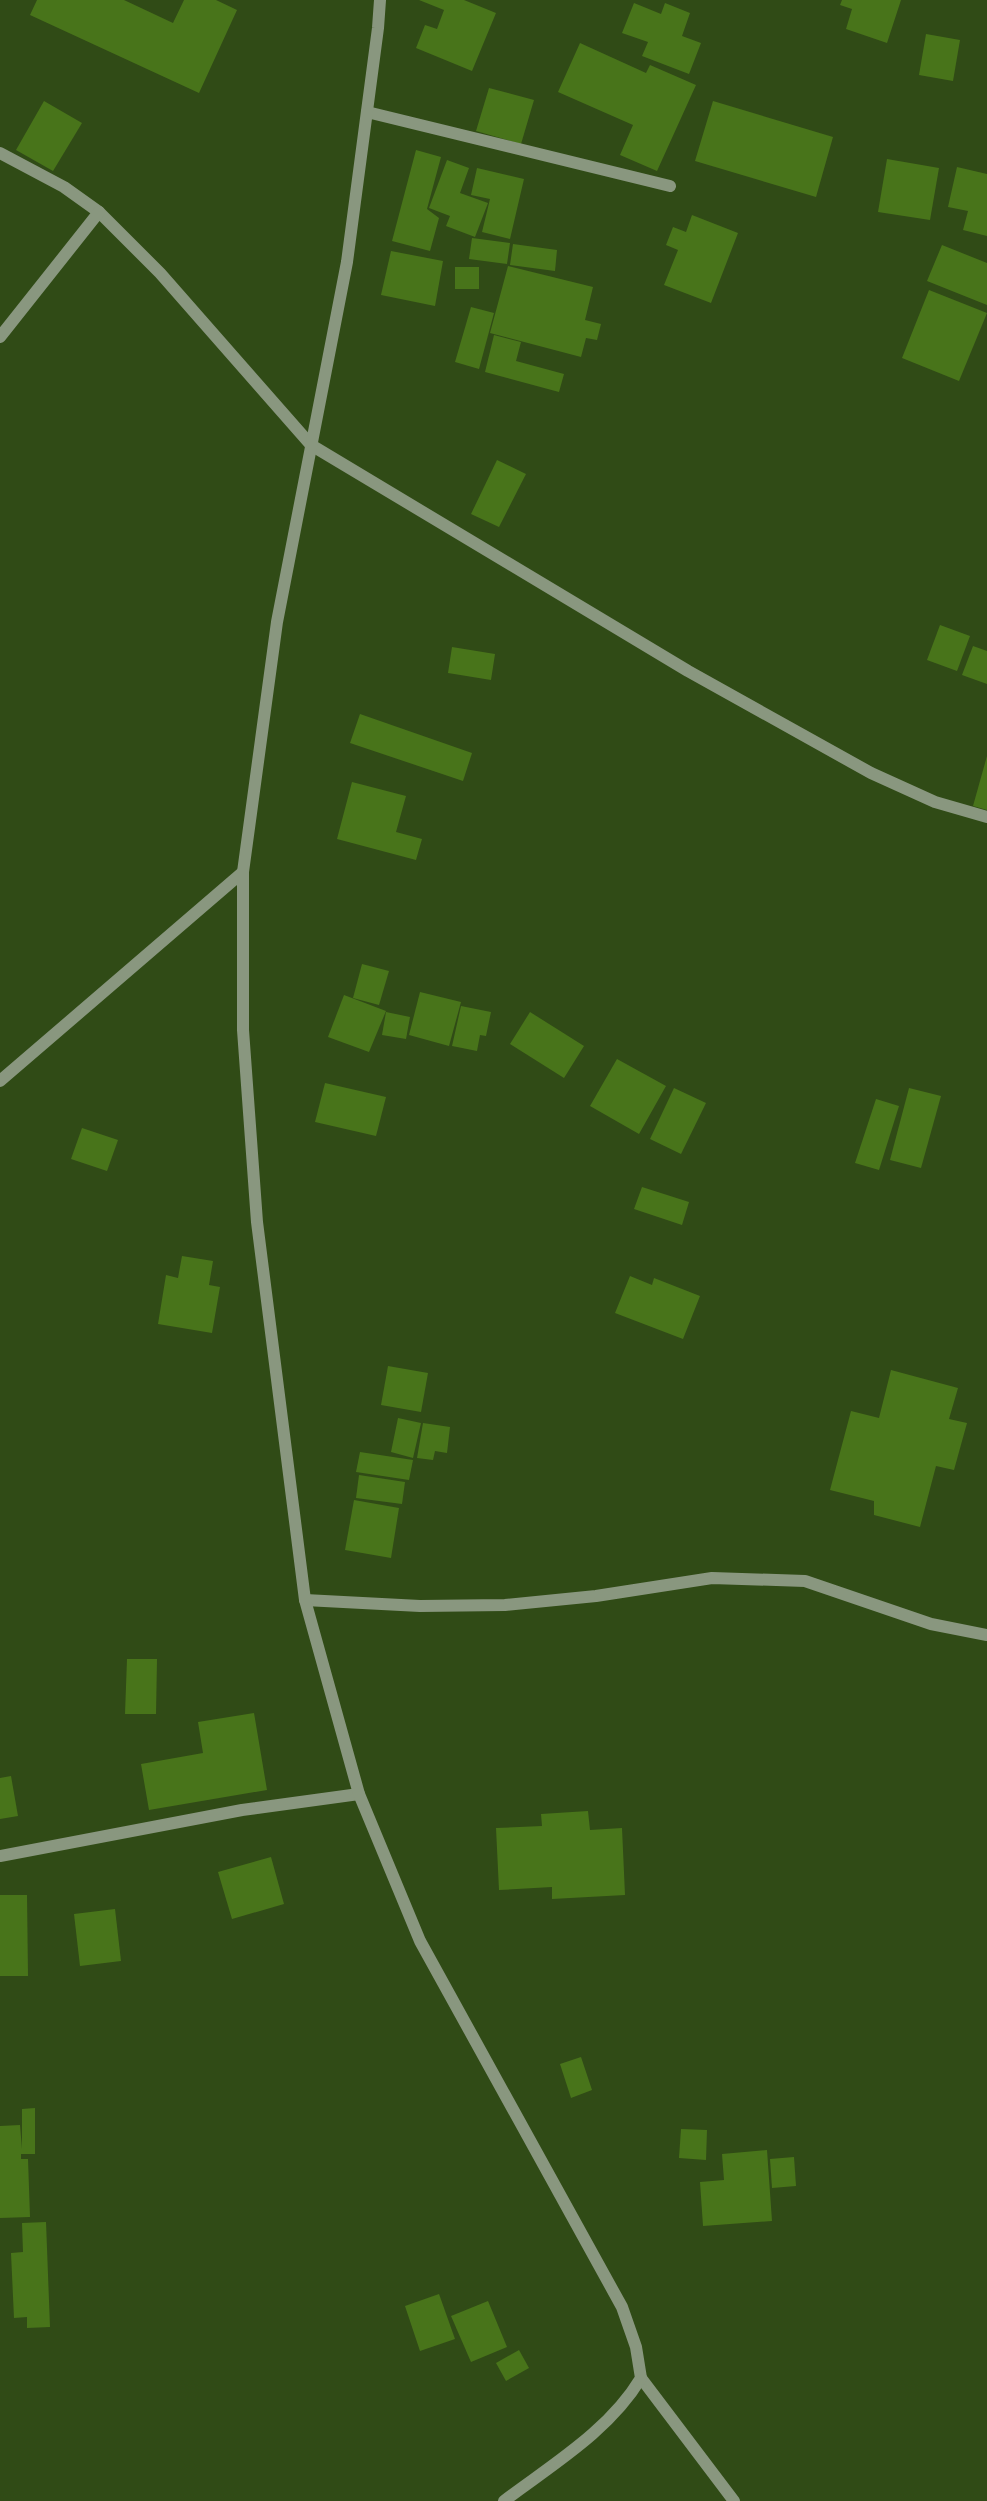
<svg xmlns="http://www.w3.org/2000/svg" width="987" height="2501" font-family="Montserrat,sans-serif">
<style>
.building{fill:#48741a}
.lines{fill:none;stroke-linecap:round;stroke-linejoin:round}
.minor{stroke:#89977f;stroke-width:12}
.tertiary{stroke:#89977f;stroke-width:12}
</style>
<rect width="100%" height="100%" fill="#304b16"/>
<!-- building -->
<g class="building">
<path d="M37,0H124L173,23L184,0H216L237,10L199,93L30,15Z"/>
<path d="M419,0H464L496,13L472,71L416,48L425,25L437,29L444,10Z"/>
<path d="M842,0H901L887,43L846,29L852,9L840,5Z"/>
<path d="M634,3L661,14L665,3L690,13L682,36L701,43L689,74L642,56L648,42L622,33Z"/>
<path d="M926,34L960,40L953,81L919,75Z"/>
<path d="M580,43L646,73L650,65L696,85L657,171L620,155L633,125L558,92Z"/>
<path d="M489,88L534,100L521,144L476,131Z"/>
<path d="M44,101L82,123L53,171L16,150Z"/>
<path d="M713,101L833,137L816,197L695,161Z"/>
<path d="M416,150L441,157L427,209L439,218L430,251L392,241Z"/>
<path d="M887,159L939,168L930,220L878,212Z"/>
<path d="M447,160L469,168L460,193L488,203L475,237L446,226L450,216L429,208Z"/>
<path d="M957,167L987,174V236L963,230L968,211L948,207Z"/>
<path d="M477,168L524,179L510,239L482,232L490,199L471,195Z"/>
<path d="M692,215L738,233L711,303L664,285L678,250L666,245L673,227L686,232Z"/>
<path d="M472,238L510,243L507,264L469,259Z"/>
<path d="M513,244L557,250L555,271L510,265Z"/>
<path d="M942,245L987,263V305L927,281Z"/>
<path d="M391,251L443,261L435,306L381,295Z"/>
<path d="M508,266L593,287L585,320L601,324L597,340L586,338L581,357L490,333Z"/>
<rect x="455" y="267" width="24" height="22"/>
<path d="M929,290L987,313L959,381L902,358Z"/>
<path d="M471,307L494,313L479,369L455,362Z"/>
<path d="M494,335L521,342L516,361L564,374L559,392L485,372Z"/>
<path d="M497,460L526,474L499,527L471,514Z"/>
<path d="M940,625L970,636L957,671L927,660Z"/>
<path d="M973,646L987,651V684L962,675Z"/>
<path d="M452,647L495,654L491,680L448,673Z"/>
<path d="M360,714L472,753L463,781L350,743Z"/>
<path d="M987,756V810L973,806Z"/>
<path d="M352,782L406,796L396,832L422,839L416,860L337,839Z"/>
<path d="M362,964L389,971L379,1005L353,998Z"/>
<path d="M420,992L461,1002L449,1046L409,1035Z"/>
<path d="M344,995L386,1011L369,1052L328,1037Z"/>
<path d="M461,1006L491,1012L486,1036L480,1035L477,1051L452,1046Z"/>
<path d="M386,1012L410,1017L406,1039L382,1035Z"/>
<path d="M530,1012L584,1046L564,1078L510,1044Z"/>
<path d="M617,1059L666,1086L639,1134L590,1106Z"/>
<path d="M325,1083L386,1097L376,1136L315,1122Z"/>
<path d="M674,1088L706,1103L681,1154L650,1139Z"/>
<path d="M909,1088L941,1096L921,1168L890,1160Z"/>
<path d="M876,1099L899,1106L879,1170L855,1163Z"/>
<path d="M82,1128L118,1140L107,1171L71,1159Z"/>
<path d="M642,1187L689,1202L682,1225L634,1209Z"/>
<path d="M182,1256L213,1261L209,1285L220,1287L212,1333L158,1324L166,1275L178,1278Z"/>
<path d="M630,1276L652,1285L654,1278L700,1296L683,1339L615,1313Z"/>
<path d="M388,1366L428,1373L421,1412L381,1405Z"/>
<path d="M891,1370L958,1388L949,1419L967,1423L954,1470L936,1466L920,1527L874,1515V1501L830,1490L851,1411L879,1418Z"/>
<path d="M398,1418L421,1423L413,1458L391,1452Z"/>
<path d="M423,1423L450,1427L447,1453L435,1451L433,1460L417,1458Z"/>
<path d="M360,1452L413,1460L409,1480L356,1472Z"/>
<path d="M359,1475L405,1482L402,1504L356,1498Z"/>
<path d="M354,1500L399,1508L391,1558L345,1550Z"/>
<path d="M127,1659H157L156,1714H125Z"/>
<path d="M254,1713L267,1790L149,1810L141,1764L203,1753L198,1722Z"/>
<path d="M11,1776L18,1816L0,1819V1778Z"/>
<path d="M588,1811L590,1830L622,1828L625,1895L552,1899V1887L499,1890L496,1828L542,1826L541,1814Z"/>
<path d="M271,1857L284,1904L232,1919L218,1872Z"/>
<path d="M0,1895H27L28,1976H0Z"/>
<path d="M115,1909L121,1961L80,1966L74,1914Z"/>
<path d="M581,2057L592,2090L571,2098L560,2064Z"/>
<path d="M35,2108V2154H21V2159H28L30,2217L0,2218V2126L20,2125L22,2149V2109Z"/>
<path d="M681,2129L707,2130L706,2160L679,2158Z"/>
<path d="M767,2150L772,2221L703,2226L700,2182L724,2180L722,2154Z"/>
<path d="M794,2157L796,2186L772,2188L770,2159Z"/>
<path d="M46,2222L50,2327L27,2328V2317L14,2318L11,2253L23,2252L22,2223Z"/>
<path d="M439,2294L455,2339L420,2351L405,2306Z"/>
<path d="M488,2301L507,2347L471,2362L451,2316Z"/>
<path d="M519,2350L529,2368L506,2381L496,2363Z"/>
</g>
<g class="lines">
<!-- minor -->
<g class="minor">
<path d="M367,112L670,186"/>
<path d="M0,153L64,187L99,212L160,273L311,445L688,671L871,773L935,802L987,817"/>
<path d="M0,337L99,212"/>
<path d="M0,1081L243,872"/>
<path d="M305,1600L420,1606L505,1605L596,1596L712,1578L805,1581L931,1624L987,1635"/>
<path d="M0,1856L242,1810L359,1794"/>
<path d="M641,2378L734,2501"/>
</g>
<!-- tertiary -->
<path class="tertiary" d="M380,0L378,28L347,262L277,622L243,872V1030L257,1222L305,1600L359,1794L420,1941L622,2307L636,2347L641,2378C609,2431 553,2464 504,2501"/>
</g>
</svg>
